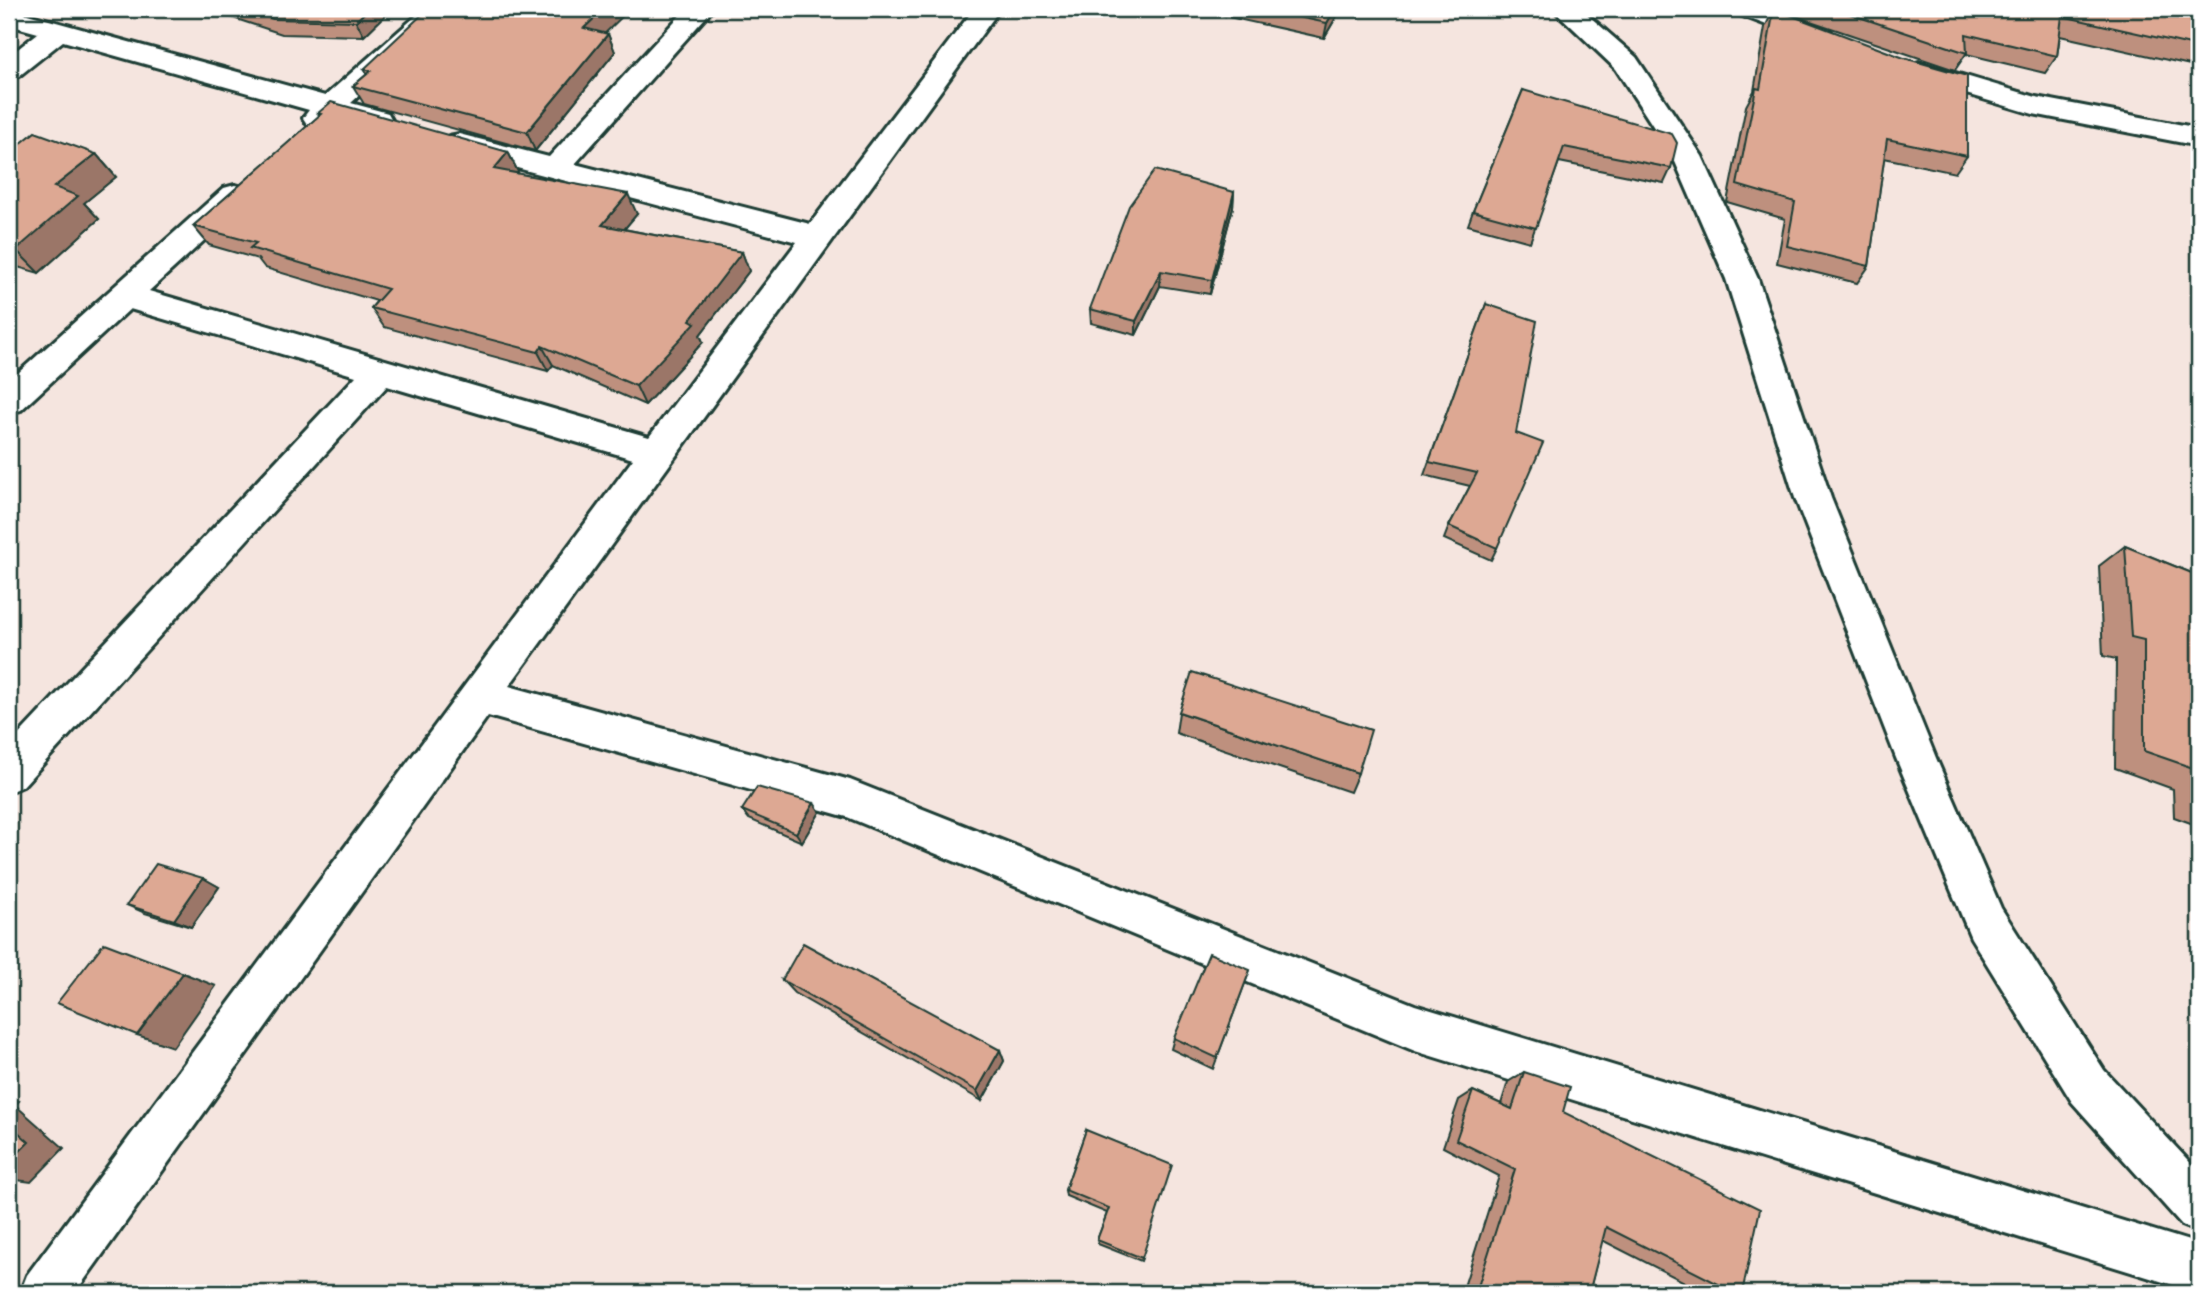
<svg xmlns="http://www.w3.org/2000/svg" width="2208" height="1302" font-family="'Patrick Hand',sans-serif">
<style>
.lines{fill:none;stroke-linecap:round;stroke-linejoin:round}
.street-casing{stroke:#1f3d34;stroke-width:6}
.street{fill:#fff;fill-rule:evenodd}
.wall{fill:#be907e;stroke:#1f3d34;stroke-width:2}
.shaded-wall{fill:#9b7667;stroke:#1f3d34;stroke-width:2}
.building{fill:#dda893;stroke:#1f3d34;stroke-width:2}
</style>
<rect width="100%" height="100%" fill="#f5e5df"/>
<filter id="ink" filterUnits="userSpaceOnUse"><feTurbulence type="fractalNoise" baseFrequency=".0143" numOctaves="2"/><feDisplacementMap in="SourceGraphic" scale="14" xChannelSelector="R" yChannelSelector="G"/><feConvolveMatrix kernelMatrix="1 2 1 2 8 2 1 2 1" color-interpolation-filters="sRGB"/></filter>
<g filter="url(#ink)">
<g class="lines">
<!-- street casing -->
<g class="street-casing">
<g id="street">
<path d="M9,9L325,96L424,9H453L351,103L388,113L392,120L388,127L378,129L335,117C326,126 319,128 307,124L303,118L309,110L63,41L19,76L9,79V56L38,33L9,25Z"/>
<path d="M686,9H713L575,164L810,224L974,9H1000L509,686L850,780L1415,1005L2199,1244V1293L1415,1051L847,817L488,716L75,1293H20L27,1275L633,459L387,386L23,786L9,792V745L356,376L130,309L21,410L9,414V381L224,188L235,185L246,188L250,195L246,202L149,291L649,437L797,242L449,150L444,143L449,136L459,134L549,157Z"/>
<path d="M1553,9H1581L1636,57L1702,156L1758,279L1831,498L1936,758L2001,908L2104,1070L2199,1172V1232L2182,1225L2072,1102L1971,938L1896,758L1795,498L1726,279L1673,157L1616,69Z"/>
<path d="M1736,9H1773L1829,29L1833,35L1829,41L1819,43L1809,41L1740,15Z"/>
<path d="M1919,62L2036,97L2199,128V146L2033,114L1909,77L1905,71L1909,65Z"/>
</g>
</g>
<!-- street -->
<use href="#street" class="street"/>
</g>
<!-- wall -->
<g class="wall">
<path d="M206,9H392L364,36L282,34Z"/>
<path d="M1192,9H1341L1324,38Z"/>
<path d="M1774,9L1967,156L1955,173L1884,158L1869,266L1857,283L1777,263L1785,219L1727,202L1746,106L1754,91L1765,27Z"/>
<path d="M1775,9H2199V67L2060,36L2057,56L2045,73L1966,54L1955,70Z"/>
<path d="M502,11L608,34L615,52L535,151L364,104L353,86L367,74L364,69Z"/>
<path d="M1523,90L1671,168L1664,183L1559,162L1530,242L1468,225L1473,211Z"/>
<path d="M318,113L508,152L518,172L517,173L637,214L624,229L742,252L749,271L700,335L703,342L645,405L553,365L548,371L384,327L371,308L377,301L265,268L258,259L209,245L193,226L319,116Z"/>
<path d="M9,153L96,154L116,177L84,203L99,219L39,273L14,266L9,270Z"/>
<path d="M1234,192L1233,207L1210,294L1160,286L1136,335L1091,323L1090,309Z"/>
<path d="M1486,304L1516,433L1497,548L1491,560L1444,539L1449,526L1470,486L1424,475Z"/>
<path d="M2125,546L2199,576V826L2174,817L2173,789L2115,768L2116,659L2103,656L2099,566Z"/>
<path d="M1179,712L1358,773L1350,792L1176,733Z"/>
<path d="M742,810L820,812L802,842L749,819Z"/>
<path d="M203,878L219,887L191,927L145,913L127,905Z"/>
<path d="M1250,970L1213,1069L1171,1049L1174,1038Z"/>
<path d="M782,980L1000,1050L1004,1061L982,1101L794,993Z"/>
<path d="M1524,1072L1563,1112L1742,1293H1706L1602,1240L1589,1293H1462L1499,1176L1443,1147L1459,1100L1473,1091L1501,1104L1508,1082Z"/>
<path d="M1086,1130L1142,1258L1141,1261L1098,1244L1097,1240L1107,1213L1066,1196L1065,1190Z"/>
</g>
<!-- shaded-wall -->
<g class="shaded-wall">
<path d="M368,9H392L364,36L356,21Z"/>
<path d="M604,9H630L591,47L584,28Z"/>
<path d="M1335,9H1341L1324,38L1327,23Z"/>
<path d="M608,34L615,52L535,151L527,132Z"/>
<path d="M508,152L518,172L505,189L494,169Z"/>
<path d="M96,154L116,177L84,203L99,219L39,273L16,250L54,187Z"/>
<path d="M1234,192L1233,207L1210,294L1212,280Z"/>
<path d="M628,194L637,214L611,245L602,225Z"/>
<path d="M742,252L749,271L700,335L703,342L645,405L636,386L690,320Z"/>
<path d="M9,260L14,266L9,270Z"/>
<path d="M1161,271L1160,286L1136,335V321Z"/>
<path d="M542,346L553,365L548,371L538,352Z"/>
<path d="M814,803L820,812L802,842L796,833Z"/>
<path d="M203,878L219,887L191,927L174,920Z"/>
<path d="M183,973L216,986L173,1047L137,1035Z"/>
<path d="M1000,1050L1004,1061L982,1101L977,1091Z"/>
<path d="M9,1098L19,1101L15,1105L64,1148L31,1182L9,1179Z"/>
</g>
<!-- building -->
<g class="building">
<path d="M241,9H368L356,21L273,19Z"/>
<path d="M428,9H494L502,11L504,9H604L584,28L608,34L527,132L353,86L371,71L364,69Z"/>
<path d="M1261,9H1335L1327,23Z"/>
<path d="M1774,9L1904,58L1967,76V156L1887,139L1869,266L1787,246L1795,202L1737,185L1756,88L1760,89Z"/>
<path d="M1835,9H2199V47L2062,16L2057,56L1966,34L1967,53Z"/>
<path d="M1523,90L1672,134L1677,143L1671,168L1564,147L1536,228L1473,211Z"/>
<path d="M331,102L508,152L494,169L628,194L602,225L742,252L690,320L695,323L636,386L542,346L538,352L371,308L388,289L250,248L256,243L193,226L321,114L318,113Z"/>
<path d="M35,132L96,154L54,187L78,196L16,250L9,248V153Z"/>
<path d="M1155,170L1234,192L1212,280L1161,271L1136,321L1090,309L1129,206Z"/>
<path d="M1486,304L1537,321L1516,433L1543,443L1497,548L1449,526L1477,473L1429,462Z"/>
<path d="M2125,546L2199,576V770L2144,751V640L2131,637Z"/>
<path d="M1192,672L1371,730L1358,773L1179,712Z"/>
<path d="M757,787L814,803L796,833L742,810Z"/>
<path d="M156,864L203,878L174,920L127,905Z"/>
<path d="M104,943L183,973L137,1035L57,1003Z"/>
<path d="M803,943L1000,1050L977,1091L782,980Z"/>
<path d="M1209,953L1250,970L1217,1058L1174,1038Z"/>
<path d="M1524,1072L1570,1087L1563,1112L1760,1209L1742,1293H1736L1606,1227L1589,1293H1476L1515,1169L1456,1140L1473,1091L1512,1109Z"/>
<path d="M9,1124L29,1142L9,1162Z"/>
<path d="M1086,1130L1172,1165L1142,1258L1097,1240L1109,1208L1065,1190Z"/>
</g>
</g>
<!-- margin -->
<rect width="2208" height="1302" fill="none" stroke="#fff" stroke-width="35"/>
<rect x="18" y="18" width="2173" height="1267" fill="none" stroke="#1f3d34" stroke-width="2.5" filter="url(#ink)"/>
</svg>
